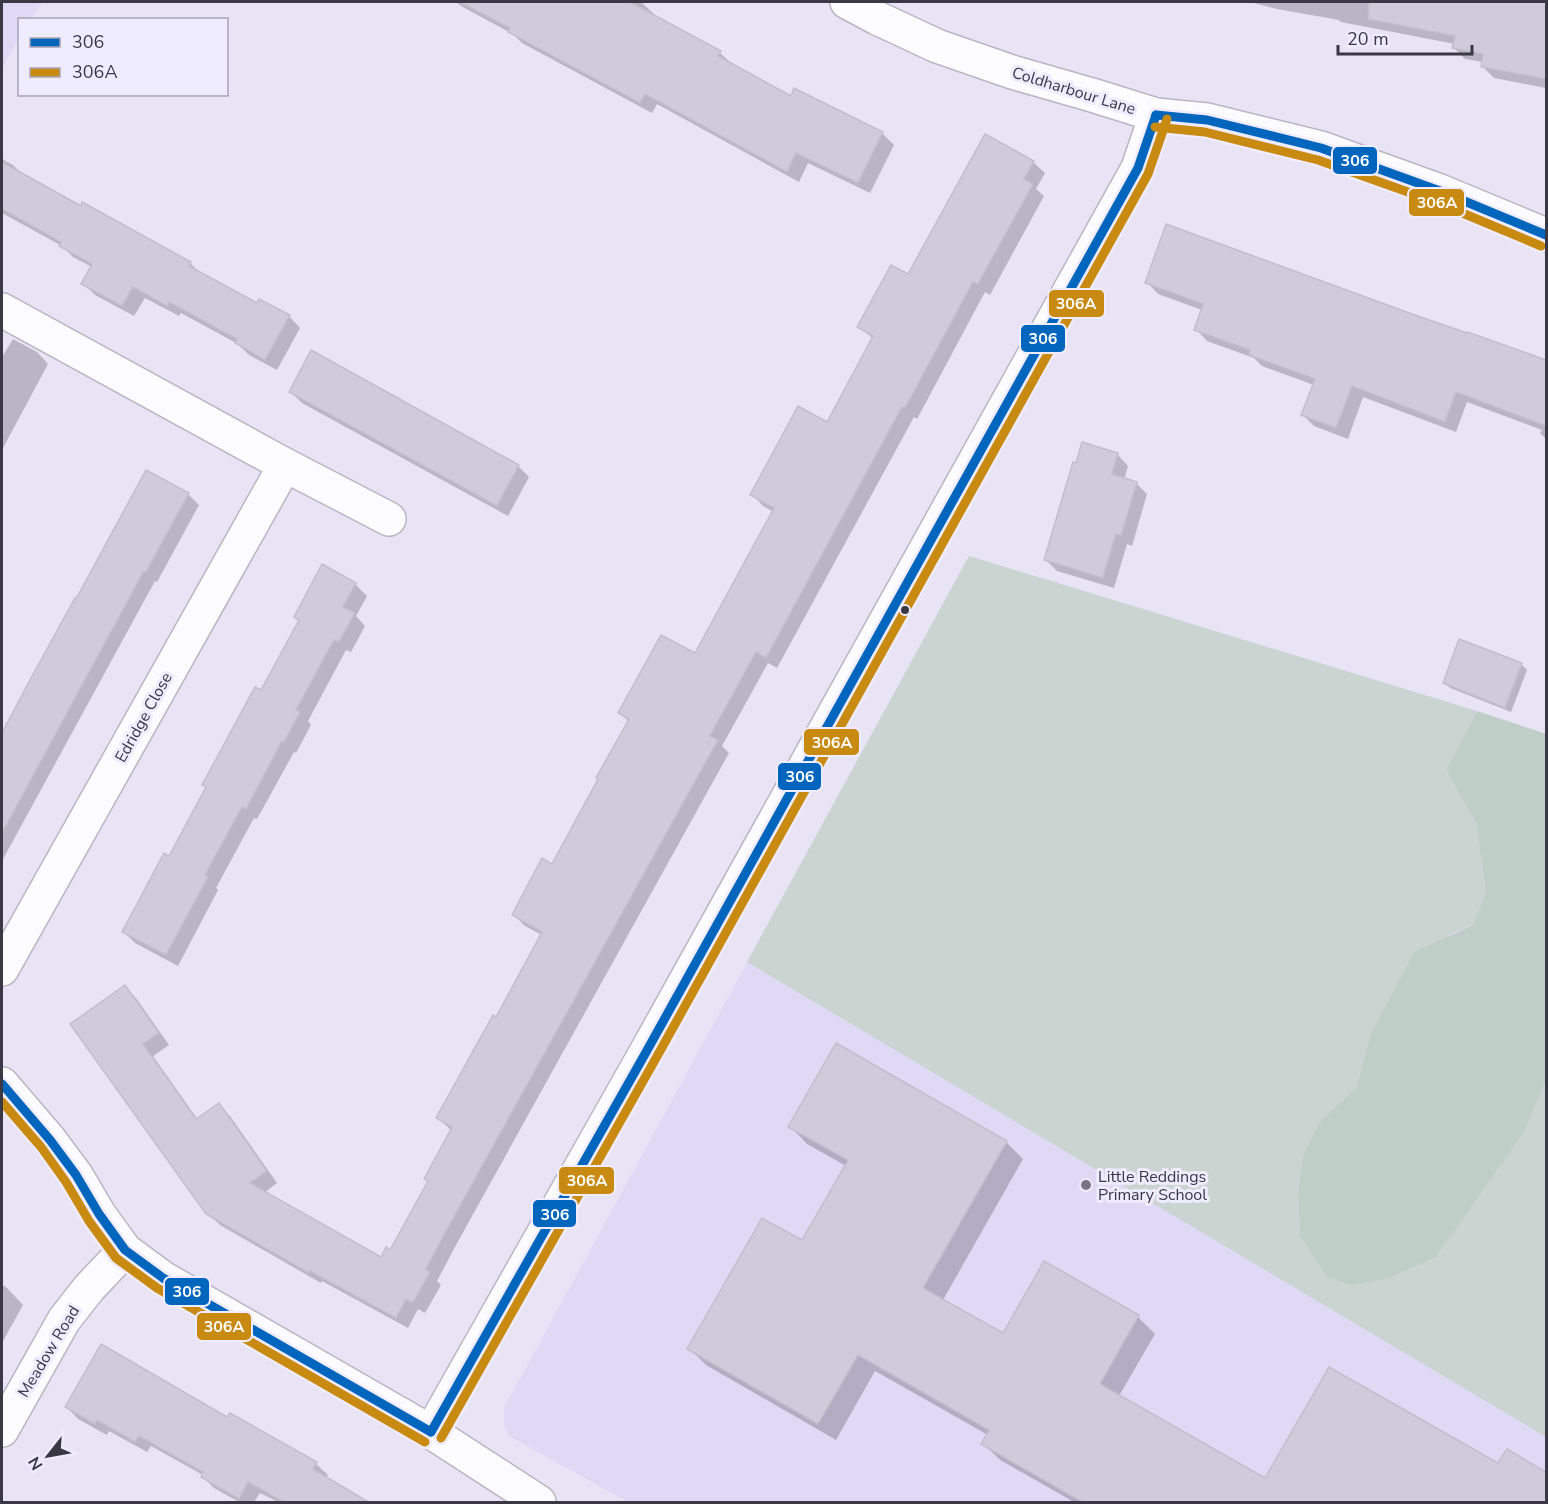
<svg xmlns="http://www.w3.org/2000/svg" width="1548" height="1504" font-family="'Nunito Sans',sans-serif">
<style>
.built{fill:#e0d9f6}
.green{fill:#cad5d2}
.forest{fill:#c0cec8}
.shadow{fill:#0003}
.building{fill:#cfcbda;stroke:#c2becc;stroke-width:1.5}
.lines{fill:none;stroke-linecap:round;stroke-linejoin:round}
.minor-casing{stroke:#b9b6c4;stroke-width:36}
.tertiary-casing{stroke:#b9b6c4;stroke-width:36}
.minor{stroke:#fcfbfe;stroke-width:33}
.tertiary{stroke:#fcfbfe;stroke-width:33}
.bus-1-casing{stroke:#f0ecff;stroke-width:14}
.bus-2-casing{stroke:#f0ecff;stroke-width:14}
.bus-1{stroke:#0065bd;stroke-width:9}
.bus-2{stroke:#c88a11;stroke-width:9}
.bus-dot{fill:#3b3845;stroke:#f0ecff;stroke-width:2}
.poi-dot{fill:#787483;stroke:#f0ecff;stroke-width:2}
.labels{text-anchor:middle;stroke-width:6;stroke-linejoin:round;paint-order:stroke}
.street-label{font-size:16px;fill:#3b3845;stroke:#f0ecff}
.poi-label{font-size:16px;fill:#3b3845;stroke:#f0ecff;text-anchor:start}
.line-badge{stroke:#f0ecff;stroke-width:2}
.badge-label{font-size:16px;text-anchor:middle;font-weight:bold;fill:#fff}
</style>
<rect width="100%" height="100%" fill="#e8e3f5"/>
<!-- built -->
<g class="built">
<path d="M2,2H42L31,19L20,20L19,38L2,68Z"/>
<path d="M969,556L1477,711L1546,734V1502H628L509,1436L504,1425V1408Z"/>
</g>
<!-- green -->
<path class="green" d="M969,556L1477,711L1446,770L1476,823L1486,891L1473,925L1450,934L1370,1035L1356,1088L1319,1124L1303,1156L1298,1192L1300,1236L1326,1276L1524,1132L1546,1081V1437L747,962Z"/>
<!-- forest -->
<path class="forest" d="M1477,711L1546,734V1081L1524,1132L1436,1257L1386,1279L1350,1285L1326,1276L1300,1236L1298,1192L1303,1155L1319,1123L1356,1088L1370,1035L1414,952L1473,925L1486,891L1476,823L1446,770Z"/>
<!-- shadow -->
<g class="shadow">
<path d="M456,2H641L655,15L654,16L720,53L732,64L791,98L882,133L894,145L870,193L808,163L799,182L657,104L652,113L522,43L513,34L461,6Z"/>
<path d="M1250,2H1538L1546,10V88L1494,78L1482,66L1483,62L1465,59L1454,48L1455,44L1341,22L1339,20L1277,9Z"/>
<path d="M2,159L13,165L24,176L190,263L201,274L258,305L289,316L300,328L277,370L249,355L238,344L181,313L179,316L145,298L134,316L95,295L83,283L92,267L73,257L62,246L2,213Z"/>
<path d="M1033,162L1045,173L1036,189L1044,196L990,295L985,292L917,419L914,417L777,668L768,663L722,746L729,753L456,1245L437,1281L441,1285L425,1313L418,1309L408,1328L322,1281L321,1283L220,1225L208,1213L72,1024L125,987L136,998L169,1045L153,1056L198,1120L219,1105L230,1116L277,1183L264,1193L381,1259L390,1252L429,1182L426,1179L452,1131L438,1118L496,1019L542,935L525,926L513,914L553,866L629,722L620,713L696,655L774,512L763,506L752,494L827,424L873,339L859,326L908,276Z"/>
<path d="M1147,282L1468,335L1469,333L1546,362V439L1540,433L1542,430L1467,402L1456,432L1363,397L1348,439L1314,426L1303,415L1314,385L1262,366L1254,358L1207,341L1196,329L1202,310L1158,294Z"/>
<path d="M13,339L37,352L48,364L3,448L2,447V357Z"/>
<path d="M291,392L518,466L529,477L508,516L302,403Z"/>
<path d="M1117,454L1128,466L1124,480L1136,483L1147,494L1132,546L1127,544L1114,588L1057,571L1045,559L1077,465Z"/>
<path d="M188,494L199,505L157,582L155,581L2,861V735L32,679Z"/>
<path d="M355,584L367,596L356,616L365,626L351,652L346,650L308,721L311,725L296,753L294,752L257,819L254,818L216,888L218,890L178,966L135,943L123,931L169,858L207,788L204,785L262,692L300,621L296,617Z"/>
<path d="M1521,664L1527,670L1511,712L1450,688L1444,682Z"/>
<path d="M790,1126L1006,1142L1023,1159L943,1300L1003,1335L1138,1317L1155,1334L1119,1396L1237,1502H1079L1076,1501L1074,1502L1000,1460L983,1443L988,1435L875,1371L836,1440L706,1365L689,1348L802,1242L846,1166L807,1144Z"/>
<path d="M2,1285L6,1287L23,1305L2,1343Z"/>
<path d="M67,1407L228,1419L316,1464L328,1475L326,1478L367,1502H278L260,1493L254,1502H239L214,1488L203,1477V1475L151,1446L147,1452L109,1431L107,1435L78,1419Z"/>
</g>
<!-- building -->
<g class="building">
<path d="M460,2H630L721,51L718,56L791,96L794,88L883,132L858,183L796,153L787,172L645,94L640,103L508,32L510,28Z"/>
<path d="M1369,2H1546V79L1481,67L1483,54L1452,48L1455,36L1368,19Z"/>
<path d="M985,134L1034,161L1024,179L1033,184L978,284L973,282L905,408L902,407L766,658L756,652L710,736L718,740L445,1233L426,1269L430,1272L413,1303L406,1299L396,1318L310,1271L309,1273L206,1214L70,1024L125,985L159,1033L143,1044L196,1119L219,1103L267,1171L250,1183L381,1257L386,1247L390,1250L428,1181L424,1179L452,1127L436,1118L493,1015L496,1017L542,932L512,915L542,858L552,864L598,779L596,778L629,719L618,713L661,635L695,653L774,508L750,495L798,406L827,422L873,336L857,327L891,265L908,274Z"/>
<path d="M2,162L81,206L82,202L191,262L189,266L257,303L259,299L290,315L265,360L235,343L237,339L169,302L167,306L133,287L122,306L81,284L92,264L59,246L61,242L2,209Z"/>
<path d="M1166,224L1412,314L1467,333L1468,332L1546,360V426L1456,392L1445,422L1352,386L1336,428L1301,415L1315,379L1249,355L1250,350L1194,330L1203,304L1145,283Z"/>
<path d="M311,350L519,465L497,506L289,392Z"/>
<path d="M1082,442L1118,453L1112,474L1137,482L1121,536L1116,534L1103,578L1044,560L1073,462L1076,463Z"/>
<path d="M146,470L189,493L146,572L144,571L2,833V733L31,678L75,598L76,599Z"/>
<path d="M322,564L356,583L343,607L355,613L339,642L334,640L296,710L300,712L284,742L282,741L246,809L242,807L205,875L208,877L166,955L122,932L164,853L169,856L206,787L202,785L255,687L261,690L299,620L294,617Z"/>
<path d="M1459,639L1522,663L1505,708L1443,683Z"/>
<path d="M836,1043L1007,1141L923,1288L1003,1333L1044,1261L1139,1315L1100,1384L1265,1478L1329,1367L1498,1463L1507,1449L1546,1472V1503H1084L981,1444L989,1430L858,1355L818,1424L687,1349L762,1218L802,1240L848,1160L788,1127Z"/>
<path d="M101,1344L227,1417L230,1413L317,1462L313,1469L370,1503H285L248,1482L239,1499L201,1477L203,1472L139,1436L135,1442L97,1420L95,1424L65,1407Z"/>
</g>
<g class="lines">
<!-- minor casing -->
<g class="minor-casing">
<g id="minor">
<path d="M2,310L285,465L389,519"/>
<path d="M2,969L285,465"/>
<path d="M2,1430L64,1320L89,1288L125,1250"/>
<path d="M431,1432L539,1502"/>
</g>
</g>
<!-- tertiary casing -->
<g class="tertiary-casing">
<g id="tertiary">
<path d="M847,2L877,18L937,46L1012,72L1092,95L1156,115L1207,120L1321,148L1440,191L1546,235"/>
<path d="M2,1084L50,1140L76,1175L99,1214L125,1250L163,1278L431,1432L645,1054L1138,168L1156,115"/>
</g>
</g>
<!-- minor -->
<use href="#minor" class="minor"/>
<!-- tertiary -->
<use href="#tertiary" class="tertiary"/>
<!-- bus-1 casing -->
<g class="bus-1-casing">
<g id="bus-1">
<path d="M1156,115L1207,120L1321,148L1440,191L1546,235"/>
<path d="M2,1084L50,1140L76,1175L99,1214L125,1250L163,1278L431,1432"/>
<path d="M431,1432L645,1054L1138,168L1156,115"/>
</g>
</g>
<!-- bus-2 casing -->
<g class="bus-2-casing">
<g id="bus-2">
<path d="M1155,127L1205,132L1318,160L1436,202L1541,246"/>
<path d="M2,1102L41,1147L66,1182L89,1221L116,1258L157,1288L425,1442"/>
<path d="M441,1438L655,1060L1148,174L1167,119"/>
</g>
</g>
<!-- bus-1 -->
<use href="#bus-1" class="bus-1"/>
<!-- bus-2 -->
<use href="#bus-2" class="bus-2"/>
</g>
<!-- markers -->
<circle class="bus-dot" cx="905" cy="610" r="5"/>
<circle class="poi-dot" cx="1086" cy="1185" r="6"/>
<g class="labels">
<!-- street labels -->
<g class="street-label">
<text transform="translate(1074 90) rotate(17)" y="6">Coldharbour Lane</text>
<text transform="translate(143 717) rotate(-61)" y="6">Edridge Close</text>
<text transform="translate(48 1351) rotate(-59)" y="6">Meadow Road</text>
</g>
<!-- poi labels -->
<g class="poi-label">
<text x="1098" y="1182">Little Reddings<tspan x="1098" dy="18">Primary School</tspan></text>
</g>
</g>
<g class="line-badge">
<rect x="1332" y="146" width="46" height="29" rx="6" fill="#0065bd"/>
<rect x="1408" y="188" width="57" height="29" rx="6" fill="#c88a11"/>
<rect x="1048" y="289" width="57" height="29" rx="6" fill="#c88a11"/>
<rect x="1020" y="324" width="46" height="29" rx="6" fill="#0065bd"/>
<rect x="803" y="728" width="57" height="28" rx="6" fill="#c88a11"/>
<rect x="777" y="762" width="45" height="29" rx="6" fill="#0065bd"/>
<rect x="558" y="1166" width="57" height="29" rx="6" fill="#c88a11"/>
<rect x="532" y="1199" width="45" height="29" rx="6" fill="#0065bd"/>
<rect x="164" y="1277" width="46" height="29" rx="6" fill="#0065bd"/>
<rect x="196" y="1312" width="56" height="29" rx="6" fill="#c88a11"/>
</g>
<g class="badge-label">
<text x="1355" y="166">306</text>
<text x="1437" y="208">306A</text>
<text x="1076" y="309">306A</text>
<text x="1043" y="344">306</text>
<text x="832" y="748">306A</text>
<text x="800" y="782">306</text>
<text x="587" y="1186">306A</text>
<text x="555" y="1220">306</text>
<text x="187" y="1297">306</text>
<text x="224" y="1332">306A</text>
</g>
<!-- border -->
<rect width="1548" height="1504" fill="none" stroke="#3b3845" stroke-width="6"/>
<!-- legend -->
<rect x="18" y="18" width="210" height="78" fill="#f0ecff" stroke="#a8a4b5" stroke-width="1.5"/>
<rect x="30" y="38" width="30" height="9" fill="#0065bd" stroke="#a8a4b5" stroke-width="1.5"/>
<text x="72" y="48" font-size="18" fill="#3b3845">306</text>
<rect x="30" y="68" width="30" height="9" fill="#c88a11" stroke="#a8a4b5" stroke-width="1.5"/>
<text x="72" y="78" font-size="18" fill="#3b3845">306A</text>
<!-- north arrow -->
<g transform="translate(48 1456) rotate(239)" stroke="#f0ecff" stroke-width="4.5" paint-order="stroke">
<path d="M0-4.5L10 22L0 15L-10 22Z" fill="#3b3845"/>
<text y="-9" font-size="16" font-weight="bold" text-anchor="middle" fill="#3b3845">N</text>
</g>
<!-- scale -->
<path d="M1338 45v9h134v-9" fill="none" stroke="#3b3845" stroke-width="3"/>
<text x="1347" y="45" font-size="18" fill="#3b3845" stroke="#f0ecff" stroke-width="4.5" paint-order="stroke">20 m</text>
</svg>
